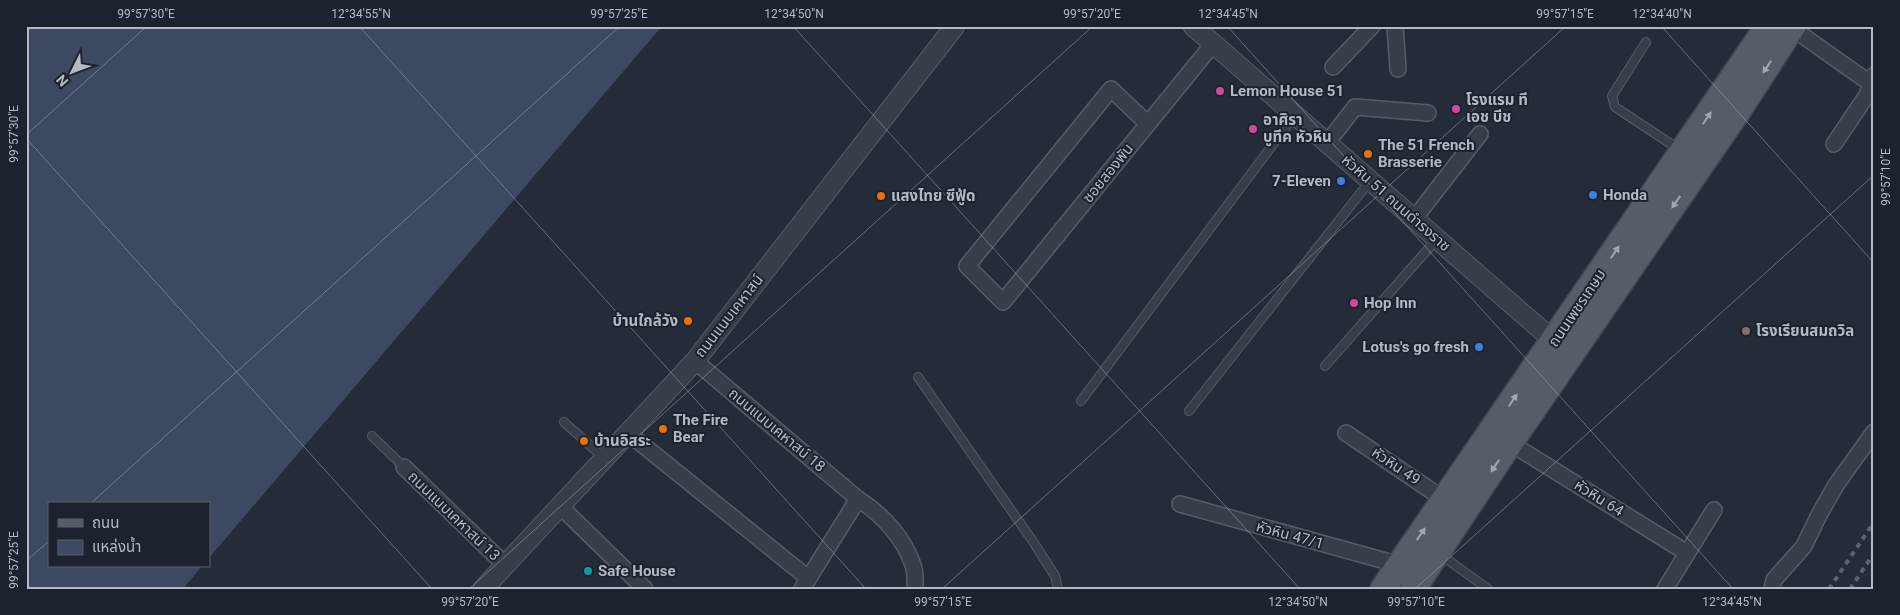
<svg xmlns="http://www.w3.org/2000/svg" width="1900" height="615" font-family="Roboto,'Noto Sans Thai',sans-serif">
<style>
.water{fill:#3c4960}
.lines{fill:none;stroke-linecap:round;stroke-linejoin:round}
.service-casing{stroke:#565c67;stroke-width:10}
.minor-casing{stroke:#565c67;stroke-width:18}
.tertiary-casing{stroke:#565c67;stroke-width:21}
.primary-casing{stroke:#414752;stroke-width:28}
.service{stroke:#383e49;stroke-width:8}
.minor{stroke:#383e49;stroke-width:15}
.tertiary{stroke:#383e49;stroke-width:19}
.primary{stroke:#565d69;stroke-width:25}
.rail{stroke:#5b6270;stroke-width:4;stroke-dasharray:5 5;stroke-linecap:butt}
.oneway{fill:#a0a7b3}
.ticks{fill:none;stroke:#b3b9c5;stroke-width:1;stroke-opacity:0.45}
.hotel-dot{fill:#d1479c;stroke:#1d232e;stroke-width:2}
.food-dot{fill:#e8710a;stroke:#1d232e;stroke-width:2}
.shop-dot{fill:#3f7fe0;stroke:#1d232e;stroke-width:2}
.education-dot{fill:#8d6e63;stroke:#1d232e;stroke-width:2}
.culture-dot{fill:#0f9aa8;stroke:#1d232e;stroke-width:2}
.labels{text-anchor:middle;stroke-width:4;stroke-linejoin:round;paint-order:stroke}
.poi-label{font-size:15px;font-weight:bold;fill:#b3b9c5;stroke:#1d232e;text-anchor:start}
.street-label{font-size:15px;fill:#b3b9c5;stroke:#1d232e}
.neatline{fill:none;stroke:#b3b9c5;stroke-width:2}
.ticks-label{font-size:12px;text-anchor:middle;fill:#b3b9c5}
</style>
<rect width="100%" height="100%" fill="#252c39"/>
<!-- water -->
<path class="water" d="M26,26H662L209,558V504H49V566H202L183,589H26Z"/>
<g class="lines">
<!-- service casing -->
<g class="service-casing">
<g id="service">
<path d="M1646,42L1612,96L1615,107L1680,150"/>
<path d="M1325,366L1437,239"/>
<path d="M918,377L1034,543L1055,576L1058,589"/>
<path d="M1081,401L1295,115"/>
<path d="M1189,411L1370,181"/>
<path d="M564,422L604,458"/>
<path d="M372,436L404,467"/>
<path d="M1441,555L1488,589"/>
</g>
</g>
<!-- minor casing -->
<g class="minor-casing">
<g id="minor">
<path d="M1395,26L1398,69"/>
<path d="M1792,28L1874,86"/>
<path d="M1333,67L1372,26"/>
<path d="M1148,124L1111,89L967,266L1003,302L1213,44"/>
<path d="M1327,143L1355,107L1428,113"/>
<path d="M1834,144L1867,95L1873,76"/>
<path d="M1414,219L1480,134"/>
<path d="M695,361L858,499C882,514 904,538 913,565C916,572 915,581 915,589"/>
<path d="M628,433L808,578"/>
<path d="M1346,433L1445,500"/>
<path d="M1510,443L1687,553"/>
<path d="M404,467L505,565"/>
<path d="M1180,504L1400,565"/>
<path d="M560,506L645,589"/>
<path d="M802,589L858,499"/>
<path d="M1665,589L1714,510"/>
<path d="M1772,589L1774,580L1804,546L1819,515L1836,485L1874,432"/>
</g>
</g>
<!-- tertiary casing -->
<g class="tertiary-casing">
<g id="tertiary">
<path d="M1193,26L1554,341"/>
<path d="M483,589L695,361L955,26"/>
</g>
</g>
<!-- primary casing -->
<g class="primary-casing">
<g id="primary">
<path d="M1383,589L1768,26"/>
<path d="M1413,589L1510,443L1740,108L1793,26"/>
</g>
</g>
<!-- service -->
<use href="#service" class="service"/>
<!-- minor -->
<use href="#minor" class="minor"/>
<!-- tertiary -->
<use href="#tertiary" class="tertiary"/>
<!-- primary -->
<use href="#primary" class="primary"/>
<!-- rail -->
<g class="rail">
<path d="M1829,589L1874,522"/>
<path d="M1850,589L1874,553"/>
</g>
</g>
<!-- one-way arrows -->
<defs><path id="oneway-solid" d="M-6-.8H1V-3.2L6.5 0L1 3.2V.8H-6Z" transform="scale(1.25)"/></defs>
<g class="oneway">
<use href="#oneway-solid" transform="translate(1767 67) rotate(123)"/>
<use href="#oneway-solid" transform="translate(1707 118) rotate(-56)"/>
<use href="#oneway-solid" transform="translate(1676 202) rotate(125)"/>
<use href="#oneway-solid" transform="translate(1615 252) rotate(-56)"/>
<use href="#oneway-solid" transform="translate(1513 400) rotate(-56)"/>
<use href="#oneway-solid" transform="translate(1495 466) rotate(123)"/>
<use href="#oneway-solid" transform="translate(1421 534) rotate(-55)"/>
</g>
<!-- ticks -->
<path class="ticks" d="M359,26L866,589M793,26L1300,589M1227,26L1733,589M1661,26L1874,263M26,135L147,26M26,138L432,589M90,504L620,26M26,561L49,541M469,589L1093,26M942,589L1566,26M1415,589L1874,175"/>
<!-- markers -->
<g class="hotel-dot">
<circle cx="1220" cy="91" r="5"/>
<circle cx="1456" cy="109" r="5"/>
<circle cx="1253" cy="129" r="5"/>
<circle cx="1354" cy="303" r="5"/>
</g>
<g class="food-dot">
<circle cx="1368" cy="154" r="5"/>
<circle cx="881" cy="196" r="5"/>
<circle cx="688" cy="321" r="5"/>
<circle cx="663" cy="429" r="5"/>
<circle cx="584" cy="441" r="5"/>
</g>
<g class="shop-dot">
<circle cx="1341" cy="181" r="5"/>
<circle cx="1593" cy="195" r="5"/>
<circle cx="1479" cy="347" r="5"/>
</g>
<circle class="education-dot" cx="1746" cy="331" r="5"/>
<circle class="culture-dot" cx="588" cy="571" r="5"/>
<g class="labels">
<!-- poi labels -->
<g class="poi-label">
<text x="1230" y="96">Lemon House 51</text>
<text x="1466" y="105">โรงแรม ที<tspan x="1466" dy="17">เอช บีช</tspan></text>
<text x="1263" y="125">อาศิรา<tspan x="1263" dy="17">บูทีค หัวหิน</tspan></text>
<text x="1378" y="150">The 51 French<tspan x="1378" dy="17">Brasserie</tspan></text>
<text x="1331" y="186" text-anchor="end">7-Eleven</text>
<text x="1603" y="200">Honda</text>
<text x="891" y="201">แสงไทย ซีฟู้ด</text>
<text x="1364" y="308">Hop Inn</text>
<text x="678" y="326" text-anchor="end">บ้านใกล้วัง</text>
<text x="1756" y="336">โรงเรียนสมถวิล</text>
<text x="1469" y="352" text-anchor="end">Lotus's go fresh</text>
<text x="673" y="425">The Fire<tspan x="673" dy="17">Bear</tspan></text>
<text x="594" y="446">บ้านอิสระ</text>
<text x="598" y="576">Safe House</text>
</g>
<!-- street labels -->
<g class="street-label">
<text transform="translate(1108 173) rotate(-51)" y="5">ซอยสองพัน</text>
<text transform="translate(1396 203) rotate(41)" y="5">หัวหิน 51 ถนนดำรงราช</text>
<text transform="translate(1577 308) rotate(-56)" y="5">ถนนเพชรเกษม</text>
<text transform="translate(729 316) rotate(-52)" y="5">ถนนแนบเคหาสน์</text>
<text transform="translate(777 430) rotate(40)" y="5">ถนนแนบเคหาสน์ 18</text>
<text transform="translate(1396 466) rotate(34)" y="5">หัวหิน 49</text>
<text transform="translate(1599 498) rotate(32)" y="5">หัวหิน 64</text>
<text transform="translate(454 516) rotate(44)" y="5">ถนนแนบเคหาสน์ 13</text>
<text transform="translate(1290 535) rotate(15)" y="5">หัวหิน 47/1</text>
</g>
</g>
<!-- border -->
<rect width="1900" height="615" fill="none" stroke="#1d232e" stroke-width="55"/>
<!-- legend -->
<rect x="48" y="502" width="162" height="65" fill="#1d232e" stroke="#595f6a"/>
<rect x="58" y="519" width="25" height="8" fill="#565d69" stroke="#595f6a"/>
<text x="92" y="528" font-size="15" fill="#b3b9c5">ถนน</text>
<rect x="58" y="540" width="25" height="15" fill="#3c4960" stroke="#595f6a"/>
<text x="92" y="552" font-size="15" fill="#b3b9c5">แหล่งน้ำ</text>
<!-- north arrow -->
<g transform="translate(72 72) rotate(228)" stroke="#1d232e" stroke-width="4" paint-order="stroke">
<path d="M0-4L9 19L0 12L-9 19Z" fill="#b3b9c5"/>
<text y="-8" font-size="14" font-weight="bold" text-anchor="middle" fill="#b3b9c5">N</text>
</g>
<rect x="28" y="28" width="1844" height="560" class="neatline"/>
<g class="ticks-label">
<text x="146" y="18">99°57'30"E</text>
<text x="361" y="18">12°34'55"N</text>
<text x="619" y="18">99°57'25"E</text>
<text x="794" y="18">12°34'50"N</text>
<text x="1092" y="18">99°57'20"E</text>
<text x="1228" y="18">12°34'45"N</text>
<text x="1565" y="18">99°57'15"E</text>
<text x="1662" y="18">12°34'40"N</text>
<text transform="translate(14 134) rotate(-90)" y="4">99°57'30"E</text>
<text transform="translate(1886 177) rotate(-90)" y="4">99°57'10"E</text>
<text transform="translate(14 560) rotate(-90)" y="4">99°57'25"E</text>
<text x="470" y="606">99°57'20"E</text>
<text x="943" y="606">99°57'15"E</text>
<text x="1298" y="606">12°34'50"N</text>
<text x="1416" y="606">99°57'10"E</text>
<text x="1732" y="606">12°34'45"N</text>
</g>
</svg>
